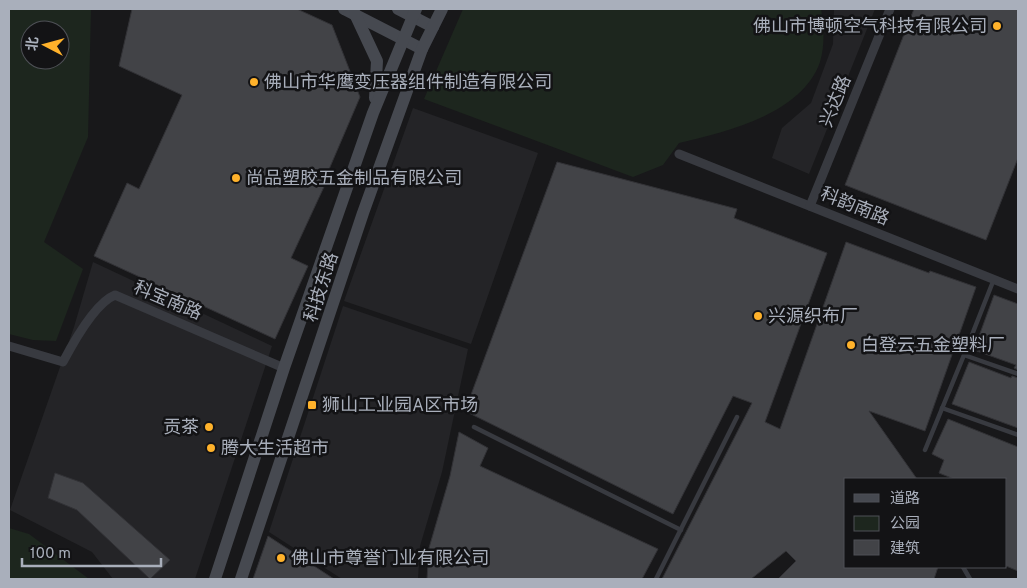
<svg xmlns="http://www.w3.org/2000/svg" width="1027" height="588" font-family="Overpass,'Noto Sans SC',sans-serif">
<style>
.built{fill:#242427}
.green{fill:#1d261e;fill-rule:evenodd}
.building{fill:#424347;stroke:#323236}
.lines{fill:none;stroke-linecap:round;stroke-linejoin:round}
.lane{stroke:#383a40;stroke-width:4.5}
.street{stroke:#383a40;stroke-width:9}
.secondary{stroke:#464950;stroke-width:12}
.poi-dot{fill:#ffb22b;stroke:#131315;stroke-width:2}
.labels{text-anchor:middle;stroke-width:5;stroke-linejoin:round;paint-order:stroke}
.poi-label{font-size:18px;fill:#a9afbb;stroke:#131315;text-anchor:start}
.street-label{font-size:18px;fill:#a9afbb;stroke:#131315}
</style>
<rect width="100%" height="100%" fill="#18181a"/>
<!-- built -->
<g class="built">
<path d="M834,9H875L809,174L772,158L782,128L811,103L833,44Z"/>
<path d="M413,108L538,153L471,344L344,301Z"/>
<path d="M93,262L272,346L195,579H113L92,552L10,510L74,327Z"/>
<path d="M343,306L468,349L442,472L420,546L418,579H342L269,532Z"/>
</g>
<!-- green -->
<g class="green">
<path d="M9,9H91L88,137L44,242L83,269L56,341L33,340L9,334ZM30,30H60V60H30Z"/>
<path d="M463,9H821C824,25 825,46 820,62C802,114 726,132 679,143L663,165L633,177L424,99Z"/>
<path d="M9,528L29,534L89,579H9Z"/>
</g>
<!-- building -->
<g class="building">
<path d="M132,9H297L332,25L360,97L327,174L329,176L291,258L308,266L275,339L94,256L127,183L139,189L182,95L119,66Z"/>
<path d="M914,9H1018V158L986,240L845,185Z"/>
<path d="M557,162L737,209L734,218L827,253L765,422L780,429L846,242L929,273L930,271L976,287L925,431L869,411L917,479H846V567H938L934,579H778L796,561L786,551L751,579H662L752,403L733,396L673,514L465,411Z"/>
<path d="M994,295L1018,304V370L1014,368L1016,365L974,350Z"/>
<path d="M969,362L1011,378L1012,376L1018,378V428L952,404Z"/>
<path d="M948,419L1018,447V571L1006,566V479H954L939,473L944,460L932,454Z"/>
<path d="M459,432L488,448L480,466L658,549L642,579H427L429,548L450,476Z"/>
<path d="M55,473L83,483L170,560L150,579L77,510L48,498Z"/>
<path d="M268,536L334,579H253Z"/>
</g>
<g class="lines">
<!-- lane -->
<g class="lane">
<path d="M964,355L994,279"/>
<path d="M942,408L1018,435"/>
<path d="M474,427L681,530"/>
<path d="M925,450L964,355L1018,374"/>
<path d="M963,567L970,579"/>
<path d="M656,579L737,417"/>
</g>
<!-- street -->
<g class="street">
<path d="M679,154L1018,289"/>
<path d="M810,206L890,9"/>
<path d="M9,346L63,362C73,343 95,303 115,295L284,368"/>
</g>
<!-- secondary -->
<g class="secondary">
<path d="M344,9L422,49"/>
<path d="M398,9L433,27"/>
<path d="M355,14L377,61L375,98"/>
<path d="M215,579L284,368L373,113L416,9"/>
<path d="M241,579L363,213L422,49L442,9"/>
</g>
</g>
<!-- markers -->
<g class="poi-dot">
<circle cx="997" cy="26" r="5"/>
<circle cx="254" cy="82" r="5"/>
<circle cx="236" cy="178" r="5"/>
<circle cx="758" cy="316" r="5"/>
<circle cx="851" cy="345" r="5"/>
<rect x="307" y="400" width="10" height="10" rx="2.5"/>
<circle cx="209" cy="427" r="5"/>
<circle cx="211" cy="448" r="5"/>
<circle cx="281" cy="558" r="5"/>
</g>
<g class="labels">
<!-- poi labels -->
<g class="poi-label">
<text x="987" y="32" text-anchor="end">佛山市博顿空气科技有限公司</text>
<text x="264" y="88">佛山市华鹰变压器组件制造有限公司</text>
<text x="246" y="184">尚品塑胶五金制品有限公司</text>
<text x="768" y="322">兴源织布厂</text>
<text x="861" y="351">白登云五金塑料厂</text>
<text x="322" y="411">狮山工业园A区市场</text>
<text x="199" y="433" text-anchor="end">贡茶</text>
<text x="221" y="454">腾大生活超市</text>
<text x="291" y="564">佛山市尊誉门业有限公司</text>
</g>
<!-- street labels -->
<g class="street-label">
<text transform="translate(835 101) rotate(-68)" y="6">兴达路</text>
<text transform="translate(855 206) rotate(22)" y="6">科韵南路</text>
<text transform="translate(321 287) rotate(-72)" y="6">科技东路</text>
<text transform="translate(168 300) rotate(23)" y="6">科宝南路</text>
</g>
</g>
<!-- border -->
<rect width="1027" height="588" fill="none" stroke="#a9afbb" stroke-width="20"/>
<!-- legend -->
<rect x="844" y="478" width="162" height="90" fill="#131315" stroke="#4f5157"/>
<rect x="854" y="494" width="25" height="8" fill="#464950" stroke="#4f5157"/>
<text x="890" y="503" font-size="15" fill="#a9afbb">道路</text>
<rect x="854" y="516" width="25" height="15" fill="#1d261e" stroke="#4f5157"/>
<text x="890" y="528" font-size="15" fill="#a9afbb">公园</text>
<rect x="854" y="540" width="25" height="15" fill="#424347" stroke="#4f5157"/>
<text x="890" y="553" font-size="15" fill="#a9afbb">建筑</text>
<!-- north arrow -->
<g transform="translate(45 45) rotate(276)"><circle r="24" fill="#131315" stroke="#4f5157"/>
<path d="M0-4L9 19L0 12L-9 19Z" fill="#ffb22b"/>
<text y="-8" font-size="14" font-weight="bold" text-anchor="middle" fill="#a9afbb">北</text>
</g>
<!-- scale -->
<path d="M22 558v8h139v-8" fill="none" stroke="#a9afbb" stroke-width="2.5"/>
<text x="30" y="558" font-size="15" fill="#a9afbb" stroke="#131315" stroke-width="4" paint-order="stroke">100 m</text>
</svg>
